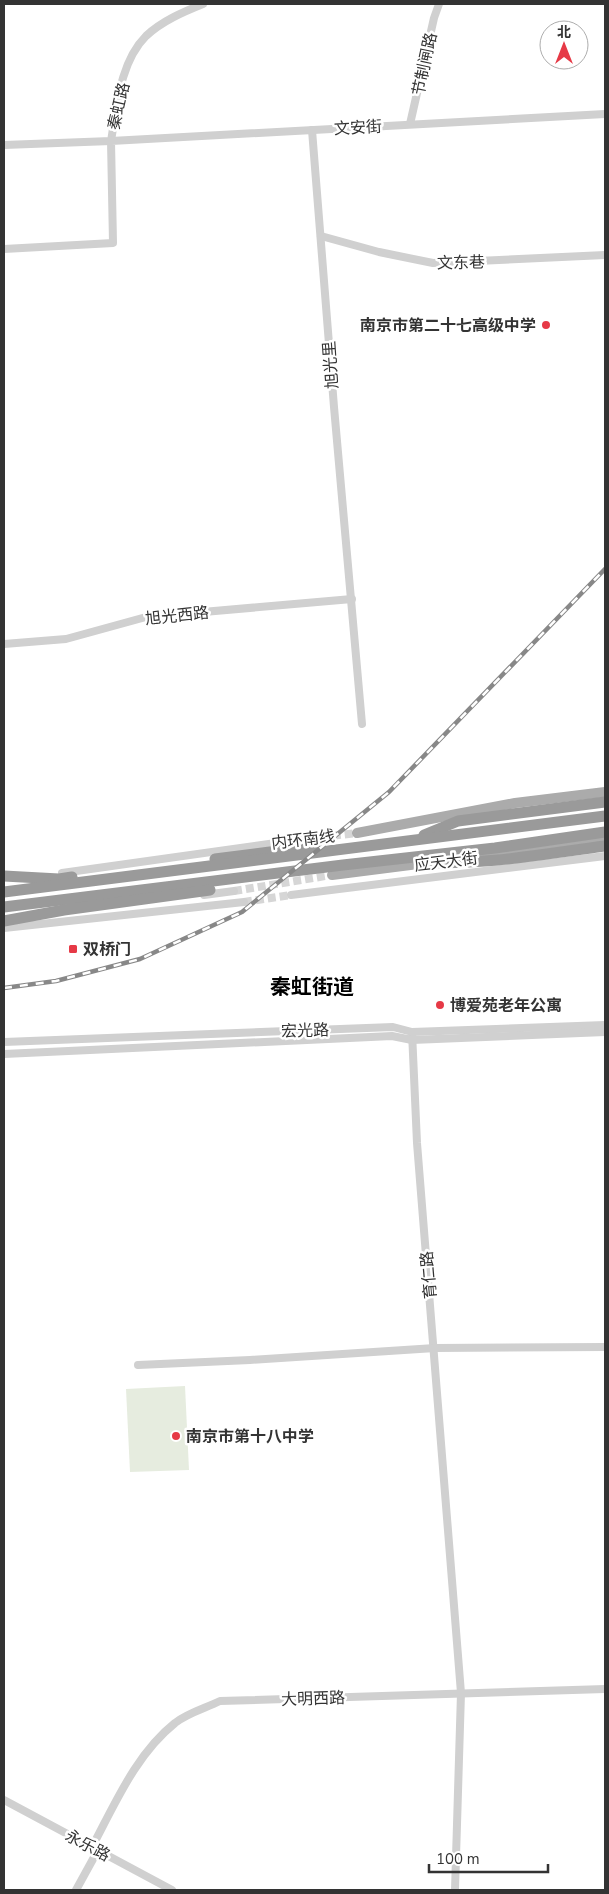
<svg xmlns="http://www.w3.org/2000/svg" width="609" height="1894" font-family="'Nunito Sans','Noto Sans SC',sans-serif">
<style>
.green{fill:#e6ecdf}
.lines{fill:none;stroke-linecap:round;stroke-linejoin:round}
.minor-tunnel{stroke:#d6d6d6;stroke-width:8;stroke-dasharray:8 4;stroke-linecap:butt}
.minor{stroke:#d0d0d0;stroke-width:8}
.major{stroke:#ababab;stroke-width:10}
.highway{stroke:#9a9a9a;stroke-width:11}
.rail-casing{stroke:#888;stroke-width:4.5}
.rail{stroke:#fff;stroke-width:2.5;stroke-dasharray:8;stroke-linecap:butt}
.poi-dot{fill:#e63946;stroke:#fff;stroke-width:2}
.labels{text-anchor:middle;stroke-width:5;stroke-linejoin:round;paint-order:stroke}
.street-label{font-size:16px;fill:#333;stroke:#fff}
.poi-label{font-size:16px;font-weight:bold;fill:#333;stroke:#fff;text-anchor:start}
.district-label{font-size:21px;font-weight:bold;fill:#000;stroke:#fff}
</style>
<rect width="100%" height="100%" fill="#fff"/>
<!-- green -->
<path class="green" d="M185,1386L189,1470L130,1472L126,1389Z"/>
<g class="lines">
<!-- minor-tunnel -->
<g class="minor-tunnel">
<path d="M297,840L357,833"/>
<path d="M234,891L332,875"/>
<path d="M244,902L291,895"/>
</g>
<!-- minor -->
<g class="minor">
<path d="M410,124L434,18L439,4"/>
<path d="M312,130L334,407L362,724"/>
<path d="M4,145L111,141C117,106 120,62 146,36C162,21 183,12 203,4"/>
<path d="M321,236L379,252L433,263L605,255"/>
<path d="M4,249L113,243L111,141L605,114"/>
<path d="M4,644L66,639L146,617L352,599"/>
<path d="M62,873L297,840"/>
<path d="M204,895L234,891"/>
<path d="M291,895L605,856"/>
<path d="M4,928L244,902"/>
<path d="M412,1032L417,1143L461,1693L455,1890"/>
<path d="M4,1042L393,1027L412,1032L605,1025"/>
<path d="M4,1054L392,1036L412,1040L605,1032"/>
<path d="M138,1365L250,1360L435,1348L605,1347"/>
<path d="M4,1800L172,1890"/>
<path d="M92,1847C115,1804 136,1754 175,1723C187,1713 206,1708 220,1701L605,1689"/>
<path d="M76,1890L98,1850"/>
</g>
<!-- major -->
<g class="major">
<path d="M357,833L515,803L605,792"/>
<path d="M475,857L605,840"/>
<path d="M332,875L426,863"/>
</g>
<!-- highway -->
<g class="highway">
<path d="M424,835L458,821L605,802"/>
<path d="M215,859L308,847L323,848"/>
<path d="M418,862C481,866 544,854 605,846"/>
<path d="M4,876L59,879L72,877"/>
<path d="M4,892L605,816"/>
<path d="M4,907L343,865L495,848L605,832"/>
<path d="M4,921L64,910L210,890"/>
</g>
<!-- rail casing -->
<g class="rail-casing">
<path id="rail" d="M4,988L56,981L140,959L242,912L389,792L605,569"/>
</g>
<!-- rail -->
<use href="#rail" class="rail"/>
</g>
<!-- markers -->
<g class="poi-dot">
<circle cx="546" cy="325" r="5"/>
<rect x="68" y="944" width="10" height="10" rx="2.5"/>
<circle cx="440" cy="1005" r="5"/>
<circle cx="176" cy="1436" r="5"/>
</g>
<g class="labels">
<!-- street labels -->
<g class="street-label">
<text transform="translate(424 64) rotate(-78)" y="6">节制闸路</text>
<text transform="translate(118 106) rotate(-77)" y="6">秦虹路</text>
<text transform="translate(358 127) rotate(-3)" y="6">文安街</text>
<text transform="translate(461 262) rotate(-1)" y="6">文东巷</text>
<text transform="translate(330 365) rotate(-94)" y="6">旭光里</text>
<text transform="translate(177 615) rotate(-6)" y="6">旭光西路</text>
<text transform="translate(303 839) rotate(-7)" y="6">内环南线</text>
<text transform="translate(446 861) rotate(-7)" y="6">应天大街</text>
<text transform="translate(305 1030) rotate(-2)" y="6">宏光路</text>
<text transform="translate(428 1275) rotate(-95)" y="6">育仁路</text>
<text transform="translate(313 1698) rotate(-2)" y="6">大明西路</text>
<text transform="translate(88 1845) rotate(28)" y="6">永乐路</text>
</g>
<!-- poi labels -->
<g class="poi-label">
<text x="536" y="331" text-anchor="end">南京市第二十七高级中学</text>
<text x="83" y="955">双桥门</text>
<text x="450" y="1011">博爱苑老年公寓</text>
<text x="186" y="1442">南京市第十八中学</text>
</g>
<!-- district labels -->
<g class="district-label">
<text x="312" y="994">秦虹街道</text>
</g>
</g>
<!-- border -->
<rect width="609" height="1894" fill="none" stroke="#333333" stroke-width="10"/>
<!-- north arrow -->
<g transform="translate(564 45)"><circle r="24" fill="#ffffff" stroke="#adadad"/>
<path d="M0-4L9 19L0 12L-9 19Z" fill="#e63946"/>
<text y="-8" font-size="14" font-weight="bold" text-anchor="middle" fill="#333333">北</text>
</g>
<!-- scale -->
<path d="M429 1864v8h119v-8" fill="none" stroke="#333333" stroke-width="2.5"/>
<text x="436" y="1864" font-size="15" fill="#333333" stroke="#ffffff" stroke-width="4" paint-order="stroke">100 m</text>
</svg>
